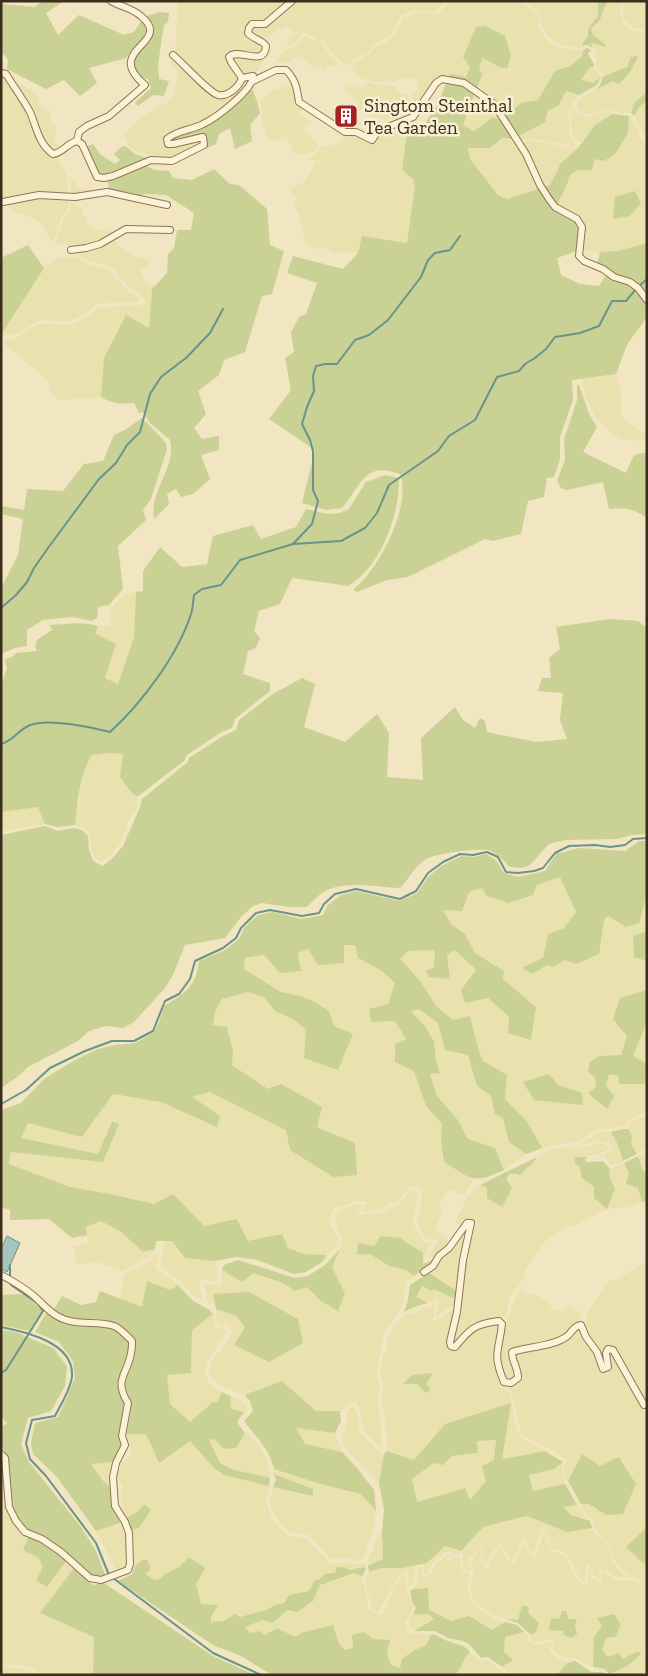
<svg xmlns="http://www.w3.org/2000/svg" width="648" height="1676" font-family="'Zilla Slab',serif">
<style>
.farmland{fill:#e9e1ae;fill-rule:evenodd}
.green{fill:#c9d294;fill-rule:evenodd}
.water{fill:#a4c4bc;stroke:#6a948a}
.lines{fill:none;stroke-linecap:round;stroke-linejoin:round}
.stream{stroke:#6a948a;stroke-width:2}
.minor-casing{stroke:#8e7657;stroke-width:8}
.minor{stroke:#fcf2d6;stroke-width:6}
.labels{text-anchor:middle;stroke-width:5;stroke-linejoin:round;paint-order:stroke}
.poi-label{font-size:19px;fill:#3c2d1c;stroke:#f9efd2;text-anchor:start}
</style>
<rect width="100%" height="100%" fill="#f2e5c1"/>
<!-- farmland -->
<g class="farmland">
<path d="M181,1H288L265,20L253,21L246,25L245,31L247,36L250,41L260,44L263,50L259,54L235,51L230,52L228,54V60L239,80L237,84L226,92L219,93L210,88L175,53L178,3Z"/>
<path d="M295,1H447L435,12L414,10L401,15L391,35L373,46L367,53L354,59L347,66L332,54L325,41H319L312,36L303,33L296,42L283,48L291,40L288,37L294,32L287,26L276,31L271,36L263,38L252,33L251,29L253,27L259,28L266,26Z"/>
<path d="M450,1H519L539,15L540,17L538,26L546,39L557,47L583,51L582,56L570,66L555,71L538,100L521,104L505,117L492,98L477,88L482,75L479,67L483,58L499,67L505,36L470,67L466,77L450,74L447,78H442L417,110L411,93L419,88L415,77L397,80V83L391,81L375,82L361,78L351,69L356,62L369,54L375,47L388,41L394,35L404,17L411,16L415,12L438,14Z"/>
<path d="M524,1H598V16L588,29V36L583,43V46L580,48L561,45L547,36L541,24L542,18L540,13Z"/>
<path d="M608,1H621L620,8L621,19L624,24L631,30L635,32L640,31L647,36L645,94L635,102L631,113H620L605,109L591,114H584L577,108V102L580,98L613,81L624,80L626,75L635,65L631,57L627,67L603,77L604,73L596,66L597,53L591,44L594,43L591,29L596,23H598L603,14L605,5Z"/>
<path d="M624,1H647V31L641,29H635L624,18L623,7Z"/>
<path d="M304,36L323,44L330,57L339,63L337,66L328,65L326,71L308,64L301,56L292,58L288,63L276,61L284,51L297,45Z"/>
<path d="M263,56L265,58L257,71L242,77L232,57Z"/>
<path d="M172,58L209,92L230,96L246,80H250L249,84L212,116L200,124L169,133L163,140L164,144L167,147L194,142H200V145L175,157L158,159L130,148L124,136L138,120L169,101L174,94L179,74L170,64Z"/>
<path d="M590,67H594L601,77L593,83L581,80Z"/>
<path d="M5,75L21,101L50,155L59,160L66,174L69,196L3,200L1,195V76Z"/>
<path d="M14,81L37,93L41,107L49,110L52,123L57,127L53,140L61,149L53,152L41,138Z"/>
<path d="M368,82L376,85L396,86L397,93L407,94L412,108L397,111L396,118L386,120L372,116L358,108L360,102L344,91L348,86L361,88Z"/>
<path d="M294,83L297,104L302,108L299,115L310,121L303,128L319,146L312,153L304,154L294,153L287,138L270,142L263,124L262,107L260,103L269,93Z"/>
<path d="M475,91L493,105L503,121L493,117L474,131L463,125Z"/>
<path d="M566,91L579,95L573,103L568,115L570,135L576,146L532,139L520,140L519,136L545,122L548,111L558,106Z"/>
<path d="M647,101V141L634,116L640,106Z"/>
<path d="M575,106L574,111L585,117H592L598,113L607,111L613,114L596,124L581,143L573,137L571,125V114Z"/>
<path d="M629,116L634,122L642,141L647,145V243L618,251L600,252L582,250L584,225L583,221L558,207L559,199L568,186L569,176L577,170H592L595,159L628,133Z"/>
<path d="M408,125L402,170L414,179L415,186L408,243L362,236L358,253L332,252L327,248L317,249L305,243L299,215L295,207L296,198L292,194L291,188L304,182L317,160H309L310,158L322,147L342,143L346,136L360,135L369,141L380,133L401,126Z"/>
<path d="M502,138L514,139L524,155L541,188L507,199L498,195L484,178L470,158L468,147L490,148Z"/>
<path d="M528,141L546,143L576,149L561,163L550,185L544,188L536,169L522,143Z"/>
<path d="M69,176L75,182L76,188L95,190L96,193L72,195Z"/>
<path d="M39,196L69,199L67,212L62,215L53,242L48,237L46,230L42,223L28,216L16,212L11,209L6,202Z"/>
<path d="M72,204L81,208L90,229L114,232L97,242L85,245L73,246L56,243L64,217L69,213Z"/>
<path d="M113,238L118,246L134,256L149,259V264L140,271L144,280L149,284L156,285L152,290L149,329L127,315L104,358L101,397L60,400L49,390L51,386L46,379L2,342L14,339L38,324L70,325L86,318L98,308L141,305L145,303V298L130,288L113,268L108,265L86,260L74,251Z"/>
<path d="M77,257L86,264L107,269L129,292L138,296L140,299L139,302H122L97,304L83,315L68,321L41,320L18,333L1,336L44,268L59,258Z"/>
<path d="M616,374L621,395V415L627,423L647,434L643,439L635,441L621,439L612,433L597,419L586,398L582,378Z"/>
<path d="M136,592L134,637L118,684L105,678L95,633L98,626H111V609L124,594Z"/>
<path d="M107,753L123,754L131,792L137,797V807L129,820L119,845L109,857L102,862L95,858L91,849L89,831L75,825L85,766L92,755Z"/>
<path d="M38,807L45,824L1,831V812Z"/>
<path d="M560,877L576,912L564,928L548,934L543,958L522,968L532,974L548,965L553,967L565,960L608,916L647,894V931L633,937L634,957L647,961V990L620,998L627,1036L621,1055L599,1056L595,1077L596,1087L588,1093L606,1087L608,1074L644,1084L647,1071V1111L631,1118L626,1125L609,1129L600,1128L580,1140L542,1148L526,1120L505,1099L507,1075L483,1061L478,1048L470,1017L453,1020L436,1006L421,982L400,959L408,951L435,950L434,967L450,979L447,955L455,950L476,971L461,990L488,998L509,1017L536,1007L503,979L504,971L475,953L465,934L451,924L443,910L469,892L482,888L537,885ZM548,1074L558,1085L523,1082Z"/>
<path d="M343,945H355L358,958L382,971L395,983L388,1004L372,1022L395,1021L406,1039L414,1071L426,1106L442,1124L441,1140L444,1162L474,1179L464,1195L449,1189L437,1209L442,1212L434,1230L446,1238L448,1246L438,1254L427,1259L438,1240L426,1239L417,1222L420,1212L422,1191L417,1185L409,1188L396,1202L389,1203L381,1209L361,1211L368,1202L357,1201L334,1208L329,1217L331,1226L338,1239L335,1248L327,1255L304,1254L288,1248L281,1234L248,1242L237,1219L204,1226L173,1194L154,1204L110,1194L70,1187L9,1164L11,1152L103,1162L112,1122L99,1154L21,1139L28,1123L82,1137L113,1094L161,1102L217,1127L192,1097L210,1092L286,1130L357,1175L355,1165L341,1136L317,1127L232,1064L233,1051L213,1026L215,1012L222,999L248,992L264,997L275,1011L293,1019L306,1030L353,1034L333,1026L329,1011L300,996L281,992L244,969L245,958L264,955L280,973L301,971L298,953L308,949L344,963Z"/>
<path d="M419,1009L438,1023L446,1050L468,1054L477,1086L491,1095L495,1114L503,1118L509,1142L526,1154L504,1170L495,1148L468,1139L457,1119L437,1096L430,1073L440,1072L436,1061L434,1041L411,1012Z"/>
<path d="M647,1022V1064L633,1056Z"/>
<path d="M647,1116V1148L637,1154L631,1144L632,1136L628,1129L634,1120Z"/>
<path d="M602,1131L611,1132L618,1145L623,1161L612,1165L605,1157L593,1159L602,1156L613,1149L609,1143L598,1140L584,1144L572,1145L582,1143Z"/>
<path d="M599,1143L607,1145L609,1149L600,1154L575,1157L580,1167L582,1178L594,1187V1198L607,1208L615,1189L609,1175L610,1169L624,1163L638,1188L642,1202L630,1207L607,1209L572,1227L565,1228L547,1240L534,1255L524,1273L525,1276L509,1299L507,1313L503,1318L473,1324L464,1331L456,1344H453L465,1259L473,1223L470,1220H466L462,1226L455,1221L469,1195L480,1185L487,1188L506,1179L510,1173L520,1175L528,1165L535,1161L537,1157L549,1150L567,1147H586Z"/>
<path d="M647,1151V1174L642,1169L638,1156Z"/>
<path d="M412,1191L417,1192V1199L413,1223L423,1243H432L426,1251L423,1264L374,1246L358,1243L357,1255L370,1254L389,1266L407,1270L414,1276L405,1283L403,1303L400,1310L384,1332L382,1339V1346L377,1369V1377L380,1387L377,1398L381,1426V1448L363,1429L360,1411L356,1403L349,1404L344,1409L340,1411H316L282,1381L245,1395L221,1386L212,1379L209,1371L211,1362L223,1347L232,1333L230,1325L219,1324L216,1318V1309L236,1316L245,1327L234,1344L303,1343L213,1294L215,1304L208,1303L204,1282L221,1287L222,1270L242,1282L253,1273L283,1283L295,1291L307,1287L321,1301L345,1293L332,1267L340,1249L342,1237L335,1220V1215L338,1211L357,1204L362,1205L355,1214L360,1215L383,1213L398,1205Z"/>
<path d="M101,1221L120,1231L143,1252L155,1249L149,1256L122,1271L97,1262H89L78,1265L75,1260L74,1247L88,1243L86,1227Z"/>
<path d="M467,1226L469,1227L458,1292L429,1273L435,1266L440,1257L450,1250L462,1236Z"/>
<path d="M164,1241H172L185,1258L216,1261L217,1283L200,1278L199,1285L203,1301L193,1295L180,1280L160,1267L163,1258Z"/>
<path d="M158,1253L155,1268L178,1285L142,1307L120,1299L124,1275L150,1261Z"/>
<path d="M647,1261V1401H644L634,1380L615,1347L608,1344L605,1347L606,1363L603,1362L585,1324L589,1310L609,1281L619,1278Z"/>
<path d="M422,1286L432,1290L434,1289L457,1300V1303L436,1316L439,1299L437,1298L428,1303L415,1297Z"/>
<path d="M520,1291L529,1295L534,1294L548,1301L552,1309L560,1312L568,1307L582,1313L579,1321L573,1324L570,1330L563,1335L510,1350L509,1355L516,1376L509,1381L505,1380L497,1352L514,1301Z"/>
<path d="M435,1303L433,1321L434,1322L455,1308L447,1344L450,1350H456L471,1332L479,1327L498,1324L499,1328L494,1354L496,1371L510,1396L515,1424L520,1437L545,1451L501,1459L511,1403L445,1424L414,1460L387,1451L386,1422L381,1398L384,1388L380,1374L382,1360L387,1347V1337L404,1315L417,1312L423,1307L429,1309Z"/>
<path d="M213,1314V1323L216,1328L227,1329L226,1332L207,1363L205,1374L209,1383L222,1392L217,1403L213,1402L190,1422L170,1404L167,1375L191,1372L192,1330Z"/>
<path d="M580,1327L596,1353L603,1371H607L610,1368L609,1351H612L644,1407H647V1527L626,1547L643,1563L647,1562V1589L637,1578L631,1577L622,1570L615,1560L612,1552L604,1539L597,1532L592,1519L583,1511L581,1504H589L606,1515L636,1484L620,1457L600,1466L582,1454L568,1481L565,1476L564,1468L566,1460L547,1447L522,1435L512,1394L507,1385L520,1378V1367L514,1357L515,1353L545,1346Z"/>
<path d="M230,1396L240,1400L246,1405L247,1409L244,1412L231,1409Z"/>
<path d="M354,1406L357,1413L359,1432L376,1449L384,1454L379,1483L347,1449L341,1438L347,1422V1414L351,1407Z"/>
<path d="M296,1428L335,1433L342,1452L305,1444Z"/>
<path d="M245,1433L254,1439L267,1460L270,1478L231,1469L220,1463L208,1440L214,1439L224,1449L236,1448Z"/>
<path d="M127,1434H146L189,1441L224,1475L269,1486L266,1500L270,1517L278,1527L289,1536L306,1539L331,1564L347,1562L358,1565L364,1563L365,1567L350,1570L344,1567L335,1573L324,1574L319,1580H315L309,1591L289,1595L284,1603L275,1605L266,1610L240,1617L235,1614L225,1621L211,1622V1617L201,1604L189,1557L179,1567L163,1575L161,1579L155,1580L145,1574L142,1560L136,1566L132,1574L130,1531L139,1528L143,1521L144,1504L137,1512L126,1518L120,1497L123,1487L116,1475L122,1462L132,1456Z"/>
<path d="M496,1439L494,1460L486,1481L470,1500L465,1488L417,1502L411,1479L435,1463L443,1465L452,1456L478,1453L477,1441Z"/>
<path d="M1,1458L3,1461L7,1508L29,1536L43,1567L47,1587L66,1561L74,1568L40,1613L94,1637L93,1675H41L31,1667L1,1663Z"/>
<path d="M113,1462L110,1474L111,1488L103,1481L91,1464Z"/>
<path d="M563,1462L562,1469L565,1484L533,1492L529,1475L554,1469Z"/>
<path d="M274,1469L317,1483L360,1494L376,1510L374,1526L364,1558L358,1561L347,1558L331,1559L309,1535L290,1532L281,1524L272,1510L270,1501L273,1487L313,1496V1489L274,1474Z"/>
<path d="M577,1505L582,1513L590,1521L571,1515L564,1506Z"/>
<path d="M528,1516L567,1532L592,1528L595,1534L603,1540L611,1553L613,1563L621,1572L628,1577L625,1578L614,1576L599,1568V1579L593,1574L589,1564H587L585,1574L586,1582L580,1579L569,1557L560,1550L553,1549L544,1529H541L539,1534L533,1556L530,1551L526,1538L523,1537L513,1561L504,1550L502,1542H500L489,1557L486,1564L484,1561L481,1547L470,1557L468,1563L471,1570H466L463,1565V1554L461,1551L449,1559L453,1552L452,1551L443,1553L433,1563L427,1575L424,1573V1563H427L445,1546L461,1551L483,1527Z"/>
<path d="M122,1522L127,1533L126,1568L117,1571L96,1531Z"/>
<path d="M382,1532L383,1559L368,1566L367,1562L378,1537Z"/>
<path d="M544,1533L548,1544L553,1552L561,1554L568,1559L573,1573L579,1581L587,1586L589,1569L592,1578L601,1584V1571L614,1579L626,1581L633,1579L636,1580L647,1592V1675H609L619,1671L637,1651L623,1659L619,1653L608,1658L602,1650L606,1638L602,1626L594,1637L593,1667L575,1658H566L558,1654L552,1649L555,1642L551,1639L536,1642L530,1639L531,1635L536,1632L518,1620L496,1617L473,1601L470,1586L474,1571L471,1564L477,1552L480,1550L482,1564L488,1569L491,1559L501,1545L502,1552L507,1559L516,1565L518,1555L525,1542L528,1553L534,1560ZM551,1618L559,1619H568L549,1630Z"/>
<path d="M449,1554L445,1561L447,1562L460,1556L461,1567L464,1573H470L467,1587L471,1603L496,1620L505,1622L492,1630L469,1617L451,1621L429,1610L428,1589H413L417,1582L419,1567H421L422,1575L427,1578L433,1571L435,1565Z"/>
<path d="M418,1563L414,1573V1581L409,1588L407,1569L397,1578L378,1612L372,1608L366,1586V1577L369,1572L382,1568H402Z"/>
<path d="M354,1573L362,1576L369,1609L378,1615H382L396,1585L405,1573L406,1588L413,1608L405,1623L407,1631L413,1634H432L425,1646L413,1650L400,1668L391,1665L387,1653L364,1632L353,1648L345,1650L339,1644L295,1637L277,1628L265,1635L259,1631L250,1633L245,1627L263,1620L272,1623L288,1610L313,1601L320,1585Z"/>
<path d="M428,1614L434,1619L414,1631L409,1628V1621L413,1615Z"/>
<path d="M524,1632L527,1636L528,1641L537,1645L550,1642L552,1644L549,1650L556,1657L567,1663L557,1675H512L502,1667L512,1660L504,1652L505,1637Z"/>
<path d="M470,1652L480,1662L488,1660L506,1675H456L465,1658Z"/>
<path d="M1,1665L29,1671L37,1675H1Z"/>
</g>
<!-- green -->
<g class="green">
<path d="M1,1H3V4L35,7L42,1H64L46,13L58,35L79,15L124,35L134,32L142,20L147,27C144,44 134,45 126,58L89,68L97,83L80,96L64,80L46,89L7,69L8,60L4,54L1,53Z"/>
<path d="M598,1H608C603,7 603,15 598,23H596L591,29L593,35L606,45L604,47L594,43L591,44L593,48L587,45L583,46V43L588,36V29L598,16Z"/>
<path d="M159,12L169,13L168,22L164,25L158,65L159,79L169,81L164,96L153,95L138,106L135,103L151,88L148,79L137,76L131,62L133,56L144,46L150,25L147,16Z"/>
<path d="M485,26L505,36L511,56L507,68L499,67L483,58L479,67L482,75L477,88L447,78L450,74L466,77L470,67L463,57L476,27Z"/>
<path d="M586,48L591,50L588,54L594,64V67H590L581,80L593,83L601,77L597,85L579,95L566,91L558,106L548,111L545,122L519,136L505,117L521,103L538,100L555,71L570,66L582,56L583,51Z"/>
<path d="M638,56C634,67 627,78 618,84L613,81L595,90L600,85L603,77L627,67L631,57Z"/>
<path d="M447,81L463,84L475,91L463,125L474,131L493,117L503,121L514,139L502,138L490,148H468L470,159L498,195L507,199L541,188L548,200L577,222L580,226L577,251L557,258L561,275L580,284L599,286L607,274C623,281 648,292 647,315C644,324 632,336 627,345C623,354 620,364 616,374L572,380L573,400L560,437V459L554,477L547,478L544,497L528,501L521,534L493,541L485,539L408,577L387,580L357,592L353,590L354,589C379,569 412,506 400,474C363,460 361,487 342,508L326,510L302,503L315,450L269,419L291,390L285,358L294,352L291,333L299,317L306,314L317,283L287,273L293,256L343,269L358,253L362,236L407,243L415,186L413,179L402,170L408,125H424L438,104Z"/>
<path d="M647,87V101L640,106L634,116L631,113L635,102L645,94Z"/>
<path d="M252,89L257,101L260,113L250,125L252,141L235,149L230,128L219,134L216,144L205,149L208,143L206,138L203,136L170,141L172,138L238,102Z"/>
<path d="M613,114L629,116L628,133L615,154L604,161L595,159L592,170H577L569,176C568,190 559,194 558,207L544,188L550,185L561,163L578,148L596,124Z"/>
<path d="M93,144L100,154L115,164L120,160L114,154L121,147L125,146L135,154L147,158L122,171L102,176L98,174L86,147Z"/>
<path d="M144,165L155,170L169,171L173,178L192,180L214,169L230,184L239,185L267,209L270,245L284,251L272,294L262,296L245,352L224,360L219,375L198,391L206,414L194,428L202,439L219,436V450L201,455L210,479L193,494L181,497L176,489L167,494L169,504L154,519C149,491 177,466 170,440L150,423L143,412L139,413L134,403C121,404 113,404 101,397L104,358L126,315L149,328L152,289L167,273L168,254L174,248L177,230H191L194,213L166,195L145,194L135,197L109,191L108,180Z"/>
<path d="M635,191L641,203L630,216L613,219L615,197Z"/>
<path d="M647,243V297L597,264L600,252L618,251Z"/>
<path d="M28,245L44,268L1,335V258Z"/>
<path d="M577,385H579L589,414L597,427L583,452L626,473L634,455L647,452V518C632,508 627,508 609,509L603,482L567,490L561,488L557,481L565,460L564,439L577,400Z"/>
<path d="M142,418L166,443L167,449L151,499L143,510L146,520L118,546L123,589L109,605L98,607L97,618L91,621L73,617L43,620L27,630V646L15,648L1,654V585L3,584L18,555L23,519L1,514V506L24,510L27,489L63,491L84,464L103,461L114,435L125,430Z"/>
<path d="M385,475L395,477L399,480C399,511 387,546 367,570C362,576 355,581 349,586L292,578L280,604L259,611L254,631L260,638L256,648L248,651L243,674L270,683V691L235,719L232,728L220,733L187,755L184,761L137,797L131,792L120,777L123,754L107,753L92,755C79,775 78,801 75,825L57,827L45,824L38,807L1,812V686L7,668L5,659L12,657L16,653L37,651L35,646L37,640L52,630L50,625C66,624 81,621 98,626L95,634L116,644L105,678L118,684L134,637L136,592L143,591V571L160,547L182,567L207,564L213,536L253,525L261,539L296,527L306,509L328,514L340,513L349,509L366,482Z"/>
<path d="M610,619L638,621L647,628V834L632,835L617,839L565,840L549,844L530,865L522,868L509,867C504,860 499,855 491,851C481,847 436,854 426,859C414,867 410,878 400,888C378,887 346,880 325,891C318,895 312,902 307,907H289L262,903L253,906L241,917L225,938L185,945L173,975L165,988L134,1022L123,1028L105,1026L89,1031L78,1041L28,1067L16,1078L1,1088V835L45,826L58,831L74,828L82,830L88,836L89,850L93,861L102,866L112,859L123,846L140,807L142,799L188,762L189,758L223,736L236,730L239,720L273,694L302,678L315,684L304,727L345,742L377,714L389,733L387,777L423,780L421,738L455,707L463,720L475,728L480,718L485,721L487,732L536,742L567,739L560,720L563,693L538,691L542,678H551L549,658L560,649L556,627Z"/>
<path d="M639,841H647V894L639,923L626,927L608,916L604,920L599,954L576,964L565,960L553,967L548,965L532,974L522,968L543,958L548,934L564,928L576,912L560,877L537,885L533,895L508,903L487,896L482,888L469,892L462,911L443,910L451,924L465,934L475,953L504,971L503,979L536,1007L531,1040L508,1033L509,1017L488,998L465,1003L461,990L476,970L455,950L447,955L450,979L429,977L426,971L434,967L435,950L408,951L400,959L421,982L436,1006L453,1020L470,1016L478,1048L483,1061L507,1075L505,1099L526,1120L542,1148L526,1154L509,1142L503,1118L495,1114L491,1096L477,1086L468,1055L445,1050L438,1023L419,1009L411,1012L424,1025L434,1041L436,1061L440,1073L430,1074L437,1096L457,1119L468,1139L495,1148L504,1170C472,1185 473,1179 444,1162L441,1140L442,1124L426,1106L414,1071L395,1062V1044L406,1039L395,1021L371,1022L369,1009L388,1004L395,983L382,971L358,958L355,945H344V963L318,965L308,949L298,953L301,971L280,973L264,955L245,958L244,969L281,992L300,996L313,1001L329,1011L334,1026L353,1034L338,1070L304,1058L306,1030L293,1019L275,1011L264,997L248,992L222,999L215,1012L213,1025L227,1027L233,1051L232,1065L268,1089L281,1084L322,1107L317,1127L355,1143L357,1175L333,1177L290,1150L286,1130L210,1092L192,1097L220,1116L217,1127L161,1102L113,1094L82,1137L28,1123L21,1138L98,1154L112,1122L119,1124L103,1162L11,1152L9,1164L70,1187L110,1194L154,1204L173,1194L204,1226L237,1219L248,1241L282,1234L288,1248L304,1254L327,1255L322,1262L306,1272L294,1274L257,1260L236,1257L216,1261L185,1258L172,1241H156L155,1249L143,1252L120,1231L101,1221L86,1227L87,1235L72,1238L49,1219L10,1220V1210L1,1207V1110L21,1103L44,1079L73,1061L98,1049L115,1045L135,1043L153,1033L159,1022L164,1006C185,993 196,987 199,961L225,950L239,939L244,928L258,915L273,912L301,919L323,915L327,906L341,895L356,891L400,901L417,893L428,877L441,866L462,856L474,857L486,854L496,860L504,873L518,877L545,871L556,854L579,848L625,851Z"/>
<path d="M647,931V961L634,957L633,936Z"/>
<path d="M647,990V1022L633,1056L647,1064L645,1084H619L618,1076L609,1074L606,1086L614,1096L607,1109L588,1093L596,1087L595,1077L588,1072L590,1062L599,1056L621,1055L627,1036L613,1019L620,998Z"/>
<path d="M549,1074L558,1085L582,1093L583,1105L534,1100L523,1082Z"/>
<path d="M623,1129H628L632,1136L631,1144L637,1154L623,1161L618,1145L611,1132Z"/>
<path d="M638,1156L642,1169L647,1174V1201L642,1202L638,1188L626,1184L629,1173L624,1163Z"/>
<path d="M537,1157C535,1162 525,1169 520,1175L510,1173L506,1179L512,1188L502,1207L487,1198V1188L480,1185Z"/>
<path d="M574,1157H588L585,1159L586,1162L603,1161L610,1169L609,1175L615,1189L607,1209L594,1198V1187L582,1178L580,1167L575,1163Z"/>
<path d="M381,1236L400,1238L423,1253V1264L434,1260L429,1266L414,1276L407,1270L389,1266L370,1254L357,1255L358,1243L374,1246Z"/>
<path d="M340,1249L332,1267L345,1293L338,1311L321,1301L307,1287L295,1291L283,1283L253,1273L242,1282L222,1270L224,1265L238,1260L295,1278L308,1276L325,1265Z"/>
<path d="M429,1273L458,1292L457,1300L434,1289L432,1291L422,1286L416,1297L428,1303C424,1303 407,1310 404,1312L408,1300L410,1285Z"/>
<path d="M147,1281L170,1290L178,1285L193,1301L208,1309L213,1314L192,1330L191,1373L167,1375L170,1404L190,1422L213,1402L217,1403L222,1392L230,1396L231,1409L244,1412L237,1422L245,1433L236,1448L224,1449L214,1439L209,1440L220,1463L231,1469L270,1478L269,1486L224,1475L214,1468L190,1441L159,1463L146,1434H127C128,1425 132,1413 131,1404C130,1394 124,1391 125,1378C125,1370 133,1363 134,1354C139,1317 96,1324 74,1320C66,1319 59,1315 53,1311L62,1296L81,1305L96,1302L100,1291L142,1307Z"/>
<path d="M249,1292L298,1319L303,1343L269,1362L234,1345L245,1327L236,1316L216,1309L213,1294Z"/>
<path d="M24,1294L44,1309L30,1331L1,1325V1295Z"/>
<path d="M47,1312L98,1326L114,1328L125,1336L130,1343V1355L120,1374L124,1402L120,1435L122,1446L113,1462L91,1464L103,1481L111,1488V1506L122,1522L96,1531L57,1477L33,1454L31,1443L35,1423L58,1417L75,1378L73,1361L59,1342L35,1332Z"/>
<path d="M1,1330L16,1332L53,1348L67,1366L65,1386L51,1411L28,1418L21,1444L29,1462L81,1527L96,1551L105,1575L92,1577L63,1549L44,1536L27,1529L18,1517L12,1505L8,1458L1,1444V1427L7,1423L1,1416Z"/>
<path d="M433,1373L426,1384L431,1390L425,1393L417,1384H403L412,1375Z"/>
<path d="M282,1381L316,1411H340L341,1421L335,1433L296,1428L305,1444L342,1452L357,1468L374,1490L376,1510L360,1494L317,1483L274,1469C269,1447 256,1438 244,1421L253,1411L250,1401L245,1395Z"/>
<path d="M511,1403L502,1459L545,1451L563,1462L554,1469L529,1475L533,1491L565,1484L577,1505L564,1507L571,1515L590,1521L592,1528L567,1532L527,1516L483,1527L461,1551L445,1546L427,1563L402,1568H382L369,1572L368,1566L383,1559L382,1532L384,1510L379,1483L384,1454L387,1451L414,1460L445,1424ZM496,1440L494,1460L482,1466L486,1481L470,1500L465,1488L417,1502L412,1479L434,1463L443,1465L452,1456L478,1453L477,1441Z"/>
<path d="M582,1454L600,1466L619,1457L636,1484L623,1514L606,1515L589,1504H581L568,1481Z"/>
<path d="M274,1474L313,1489V1496L273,1487L276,1480Z"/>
<path d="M144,1504L151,1510L139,1528L130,1531L126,1518L137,1512Z"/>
<path d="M647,1527V1562L643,1563L626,1547Z"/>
<path d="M29,1536C43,1542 56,1549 66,1561L47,1587L36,1581L43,1567L39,1558L23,1550Z"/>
<path d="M189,1557L205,1568L196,1584L201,1604L218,1605L211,1617V1622L224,1621L235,1614L240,1617L266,1610L275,1605L284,1603L289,1595L309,1591L315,1580H319L324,1574L335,1573L337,1567H344L350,1570L365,1567L366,1569L362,1576L354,1573L320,1585L313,1601L297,1612L288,1610L272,1623L263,1620L245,1627L250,1633L259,1631L265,1635L277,1628L295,1637L301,1633L333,1625L339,1644L345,1650L353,1648L352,1635L364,1632L373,1639L390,1640L387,1653L391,1665L400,1668L402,1659L414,1650L425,1646L432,1634C438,1635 442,1639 448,1641C457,1645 464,1644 470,1652L465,1658L456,1675H272L241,1656L213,1645L118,1581L132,1574L135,1566L142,1560H147L151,1569L145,1574L155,1580L161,1579L163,1575L179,1567Z"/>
<path d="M74,1568L93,1585L104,1583L213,1656L255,1675H93L94,1637L40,1613Z"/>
<path d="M428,1588L429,1610L451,1621L469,1616L492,1630L505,1622L517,1625L524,1632L505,1637L504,1652L513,1660L502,1667L488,1657L481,1658L469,1644L463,1641L448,1638L435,1631H414L434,1619L428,1614L413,1615L416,1608L412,1602L410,1591L413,1589Z"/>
<path d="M522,1605L529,1607L528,1613L539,1623L536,1632L531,1635L518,1623L505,1619L518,1620Z"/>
<path d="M562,1611H566L568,1619H577L575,1625L577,1634L571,1638L564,1635L563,1631L549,1630L551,1618L559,1619Z"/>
<path d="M614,1614L621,1625L615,1637L606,1638L602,1650L608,1657L619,1653L623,1659L638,1651L641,1654C632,1663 622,1670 609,1674L605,1669L593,1667L594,1637L602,1626L597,1618Z"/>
<path d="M575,1661L591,1672H603L605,1675H557L567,1663Z"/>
</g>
<!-- water -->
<path class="water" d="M7,1236L20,1243L7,1272L1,1269V1249Z"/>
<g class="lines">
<!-- stream -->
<g class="stream">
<path d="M639,286L647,279"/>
<path d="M293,544L312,524L318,501L313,490V451L310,440L302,424L307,407L314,391L313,376L316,366L325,364H337L355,340L369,335L388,320L421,277L428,260L435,253L450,250L460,236"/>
<path d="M1,608L16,595L27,582L34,568L48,548L99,479L116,463L127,445L140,432L150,394L161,377L186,358L210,333L223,309"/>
<path d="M1,744C13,741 18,730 30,725C48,718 91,727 110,732C141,704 178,655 191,614C193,609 193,601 194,595L202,589L221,585L240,560L293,544L341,541L365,528L377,513L389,485L438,451L449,436L475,420L497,377L519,371L525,364L535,358L546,349L555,337L580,333L599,326L612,301H626L636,289"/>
<path d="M1,1104L26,1090L50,1068L85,1051L112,1041H134L153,1031L165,1001L179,994L190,979L195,961L223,948L236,938L241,928L256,913L270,910L302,916L319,913L324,904L335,894L356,889L400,899L416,891L428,873L443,862L460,854L473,855L487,852L498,857L506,872L518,873L534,871L543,868L555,853L569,846L595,845L610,847L625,845L633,839L647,838"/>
<path d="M10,1278V1265"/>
<path d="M10,1282L11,1285L36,1302"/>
<path d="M1,1327C27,1332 74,1343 72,1376C71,1389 61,1404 55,1416L32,1420L26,1443L30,1459L46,1476L96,1543L109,1575"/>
<path d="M1,1373L6,1370L43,1311L39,1305"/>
<path d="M113,1578L213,1653L261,1675"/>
</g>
<!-- minor casing -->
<g class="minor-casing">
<g id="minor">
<path d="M173,55C183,63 208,92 218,95C228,97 239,87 242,78"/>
<path d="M1,73L6,74C14,87 23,99 30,112C37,128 38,143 53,154C63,153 67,143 77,141L82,144L97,177L104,178L113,176L151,160L172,161L204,145L203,137L173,144H168L167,139C177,130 192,130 203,124C216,118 253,90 253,76L242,78L231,62L229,57C238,47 265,68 266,46C261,39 254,40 248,33L249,28L252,24H265L292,1"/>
<path d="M253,81L276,70H286C296,80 297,89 299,102L345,132H356L372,140L378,131L413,117L436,83L442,79L464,83L494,104L526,154L540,185L549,199L555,207L577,219L582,227L579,256L584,261L603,269L614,277L630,282L638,288L647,300"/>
<path d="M77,141L79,132L87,126L109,116L145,85C102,49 173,44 142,17C133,8 121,7 111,1"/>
<path d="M3,202L39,195L75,197L107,192L167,205"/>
<path d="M71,250L86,248L100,244L126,229L170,230"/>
<path d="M424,1272L433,1266L439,1256L449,1248L467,1223H471L463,1260L457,1312L450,1342L451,1346L455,1347C470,1329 474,1324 499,1321L502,1324C499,1352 492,1353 504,1382L511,1383L518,1378C518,1367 512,1362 512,1352C527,1347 554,1346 566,1337C572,1333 573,1326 581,1325L586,1337L597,1352L603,1369L608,1367L606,1353L608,1349L613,1350L644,1405L647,1404"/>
<path d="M1,1275C13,1281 24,1288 34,1296C42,1303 48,1311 57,1316C76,1327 96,1320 114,1326C121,1329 127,1336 132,1341C132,1345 132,1349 131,1353C128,1374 113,1379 128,1403L122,1436L125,1445L116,1463L113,1477L115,1506L125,1522L129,1533L130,1564L128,1570L101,1580L90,1578L61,1552L42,1539L25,1532L16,1521L9,1507L5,1458L1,1454"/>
</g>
</g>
<!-- minor -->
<use href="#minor" class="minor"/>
</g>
<!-- icons -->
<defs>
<g id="building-square" transform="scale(1.25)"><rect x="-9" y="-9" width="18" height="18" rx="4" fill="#a32320" stroke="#f9efd2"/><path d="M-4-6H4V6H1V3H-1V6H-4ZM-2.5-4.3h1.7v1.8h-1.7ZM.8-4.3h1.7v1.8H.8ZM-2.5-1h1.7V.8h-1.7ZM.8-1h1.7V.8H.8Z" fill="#fff"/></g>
</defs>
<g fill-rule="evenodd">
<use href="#building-square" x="346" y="116"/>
</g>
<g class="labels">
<!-- poi labels -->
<g class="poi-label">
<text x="364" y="112">Singtom Steinthal<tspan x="364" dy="22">Tea Garden</tspan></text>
</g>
</g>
<!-- border -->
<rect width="648" height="1676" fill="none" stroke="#3c2d1c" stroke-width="5"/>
</svg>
